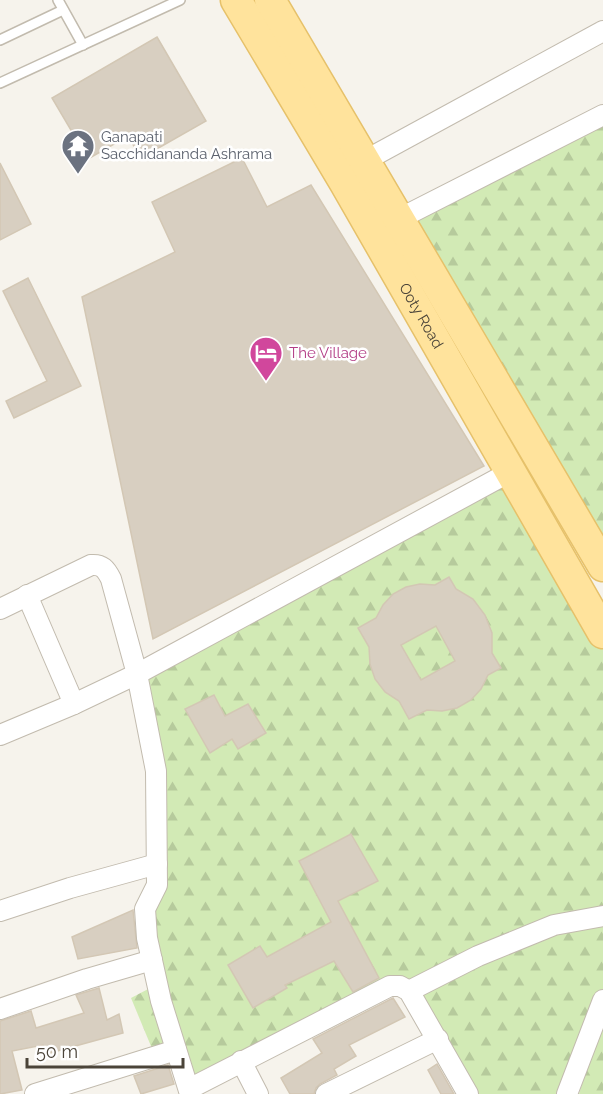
<svg xmlns="http://www.w3.org/2000/svg" width="603" height="1094" font-family="Raleway,sans-serif">
<style>
.forest{fill:url(#forest-firs)}
.building{fill:#d8cfc1;stroke:#d3c7b4;stroke-width:1.5;fill-rule:evenodd}
.lines{fill:none;stroke-linecap:round;stroke-linejoin:round}
.lane-casing{stroke:#c2bbae;stroke-width:12}
.street-casing{stroke:#c2bbae;stroke-width:22}
.primary-casing{stroke:#e6c16a;stroke-width:33}
.lane{stroke:#fff;stroke-width:9}
.street{stroke:#fff;stroke-width:20}
.primary{stroke:#ffe39c;stroke-width:30}
.labels{text-anchor:middle;stroke-width:5;stroke-linejoin:round;paint-order:stroke}
.worship-label{font-size:15px;fill:#5b616d;stroke:#fff;text-anchor:start}
.street-label{font-size:15px;fill:#4b4439;stroke:#fff}
.hotel-label{font-size:15px;fill:#b23c85;stroke:#fff;text-anchor:start}
</style>
<defs>
<pattern id="forest-firs" width="22" height="20" patternUnits="userSpaceOnUse" patternTransform="scale(1.5)"><rect width="22" height="20" fill="#d2eab5"/><path d="M5 1l3.5 6h-7zM16 11l3.5 6h-7z" fill="#b6ca9c"/></pattern>
</defs>
<rect width="100%" height="100%" fill="#f6f3ec"/>
<!-- forest -->
<g class="forest">
<path d="M603,119V575L400,220Z"/>
<path d="M510,472L603,633V916L478,956L189,1089L145,909L157,864L138,679Z"/>
<path d="M603,924V1000L567,1094H468L409,991L559,932Z"/>
<path d="M152,987L171,1048L153,1051L131,998Z"/>
<path d="M603,1014V1094H579Z"/>
</g>
<!-- building -->
<g class="building">
<path d="M157,37L206,121L141,158L128,136L88,159L52,98Z"/>
<path d="M242,158L267,207L311,185L484,466L153,639L82,297L175,252L152,202Z"/>
<path d="M0,163L31,224L0,240Z"/>
<path d="M28,278L81,386L14,418L6,401L47,381L3,291Z"/>
<path d="M449,577L456,589L473,599L485,615L492,633V653L501,668L488,675L481,689L471,700L457,708L442,711L427,710L409,719L399,701L385,692L375,679L370,664L369,647L358,628L376,618L383,605L393,594L406,587L420,584L435,585ZM436,626L455,661L421,680L401,645Z"/>
<path d="M214,695L225,716L248,704L266,733L238,749L232,739L210,753L185,709Z"/>
<path d="M351,834L378,881L338,901L379,978L353,992L334,961L285,985L287,988L253,1008L228,965L260,946L267,957L331,922L299,861Z"/>
<path d="M133,910L137,948L78,959L72,937Z"/>
<path d="M99,988L107,1020L119,1014L123,1033L46,1054L43,1045L12,1051L22,1090L0,1094V1021L31,1011L36,1028L84,1013L76,995Z"/>
<path d="M393,998L405,1017L349,1045L356,1056L334,1069L337,1075L320,1084L316,1088L314,1094H290L281,1078L322,1053L313,1039Z"/>
<path d="M437,1064L454,1094H441L428,1070Z"/>
<path d="M168,1065L174,1084L141,1094L134,1076Z"/>
</g>
<g class="lines">
<!-- lane casing -->
<g class="lane-casing">
<g id="lane">
<path d="M58,0L83,45"/>
<path d="M0,40L63,10"/>
<path d="M0,83L180,0"/>
</g>
</g>
<!-- street casing -->
<g class="street-casing">
<g id="street">
<path d="M366,160L603,31"/>
<path d="M389,224L603,115"/>
<path d="M27,595L74,704"/>
<path d="M0,609L91,565C102,564 106,569 111,579L137,674L74,704L0,735"/>
<path d="M0,911L70,888L157,864"/>
<path d="M409,991L478,956L554,925L603,916"/>
<path d="M0,1009L87,979L152,960"/>
<path d="M241,1061L258,1094"/>
<path d="M189,1089L390,986H400L409,991L468,1094"/>
<path d="M35,1094L176,1050"/>
<path d="M190,1094L161,1001L147,938L145,909L157,885L156,771L137,674L510,472"/>
<path d="M326,1094L438,1039"/>
<path d="M567,1094L603,1000"/>
</g>
</g>
<!-- primary casing -->
<g class="primary-casing">
<g id="primary">
<path id="s1" d="M236,0L345,183L603,633"/>
<path d="M270,0L603,566"/>
</g>
</g>
<!-- lane -->
<use href="#lane" class="lane"/>
<!-- street -->
<use href="#street" class="street"/>
<!-- primary -->
<use href="#primary" class="primary"/>
</g>
<!-- icons -->
<defs>
<g id="temple-pin" transform="scale(1.725)"><path d="M0 17L-7.5 6A9.5 9.5 0 1 1 7.5 6Z" fill="#6b7280" stroke="#fff"/><path d="M0-6L5-2H3V0L6.5 2.5H4V6H1.5V3h-3V6H-4V2.5H-6.5L-3 0V-2H-5Z" fill="#fff"/></g>
<g id="hotel-pin" transform="scale(1.725)"><path d="M0 17L-7.5 6A9.5 9.5 0 1 1 7.5 6Z" fill="#d1479c" stroke="#fff"/><path d="M-6-4.5h1.5V1H6V5H4.5V3h-9V5H-6ZM-4 0a1.8 1.8 0 1 1 3.6 0ZM.5 0V-2.5h3Q6-2.5 6 0Z" fill="#fff"/></g>
</defs>
<g fill-rule="evenodd">
<use href="#temple-pin" x="78" y="146"/>
<use href="#hotel-pin" x="266" y="353"/>
</g>
<g class="labels">
<!-- worship labels -->
<g class="worship-label">
<text x="101" y="142">Ganapati<tspan x="101" dy="17">Sacchidananda Ashrama</tspan></text>
</g>
<!-- street labels -->
<g class="street-label">
<text dy="5" stroke="none"><textPath href="#s1" startOffset="366">Ooty Road</textPath></text>
</g>
<!-- hotel labels -->
<g class="hotel-label">
<text x="289" y="358">The Village</text>
</g>
</g>
<!-- scale -->
<path d="M27 1058v9h156v-9" fill="none" stroke="#4b4439" stroke-width="3"/>
<text x="36" y="1058" font-size="18" fill="#4b4439" stroke="#ffffff" stroke-width="4.5" paint-order="stroke">50 m</text>
</svg>
